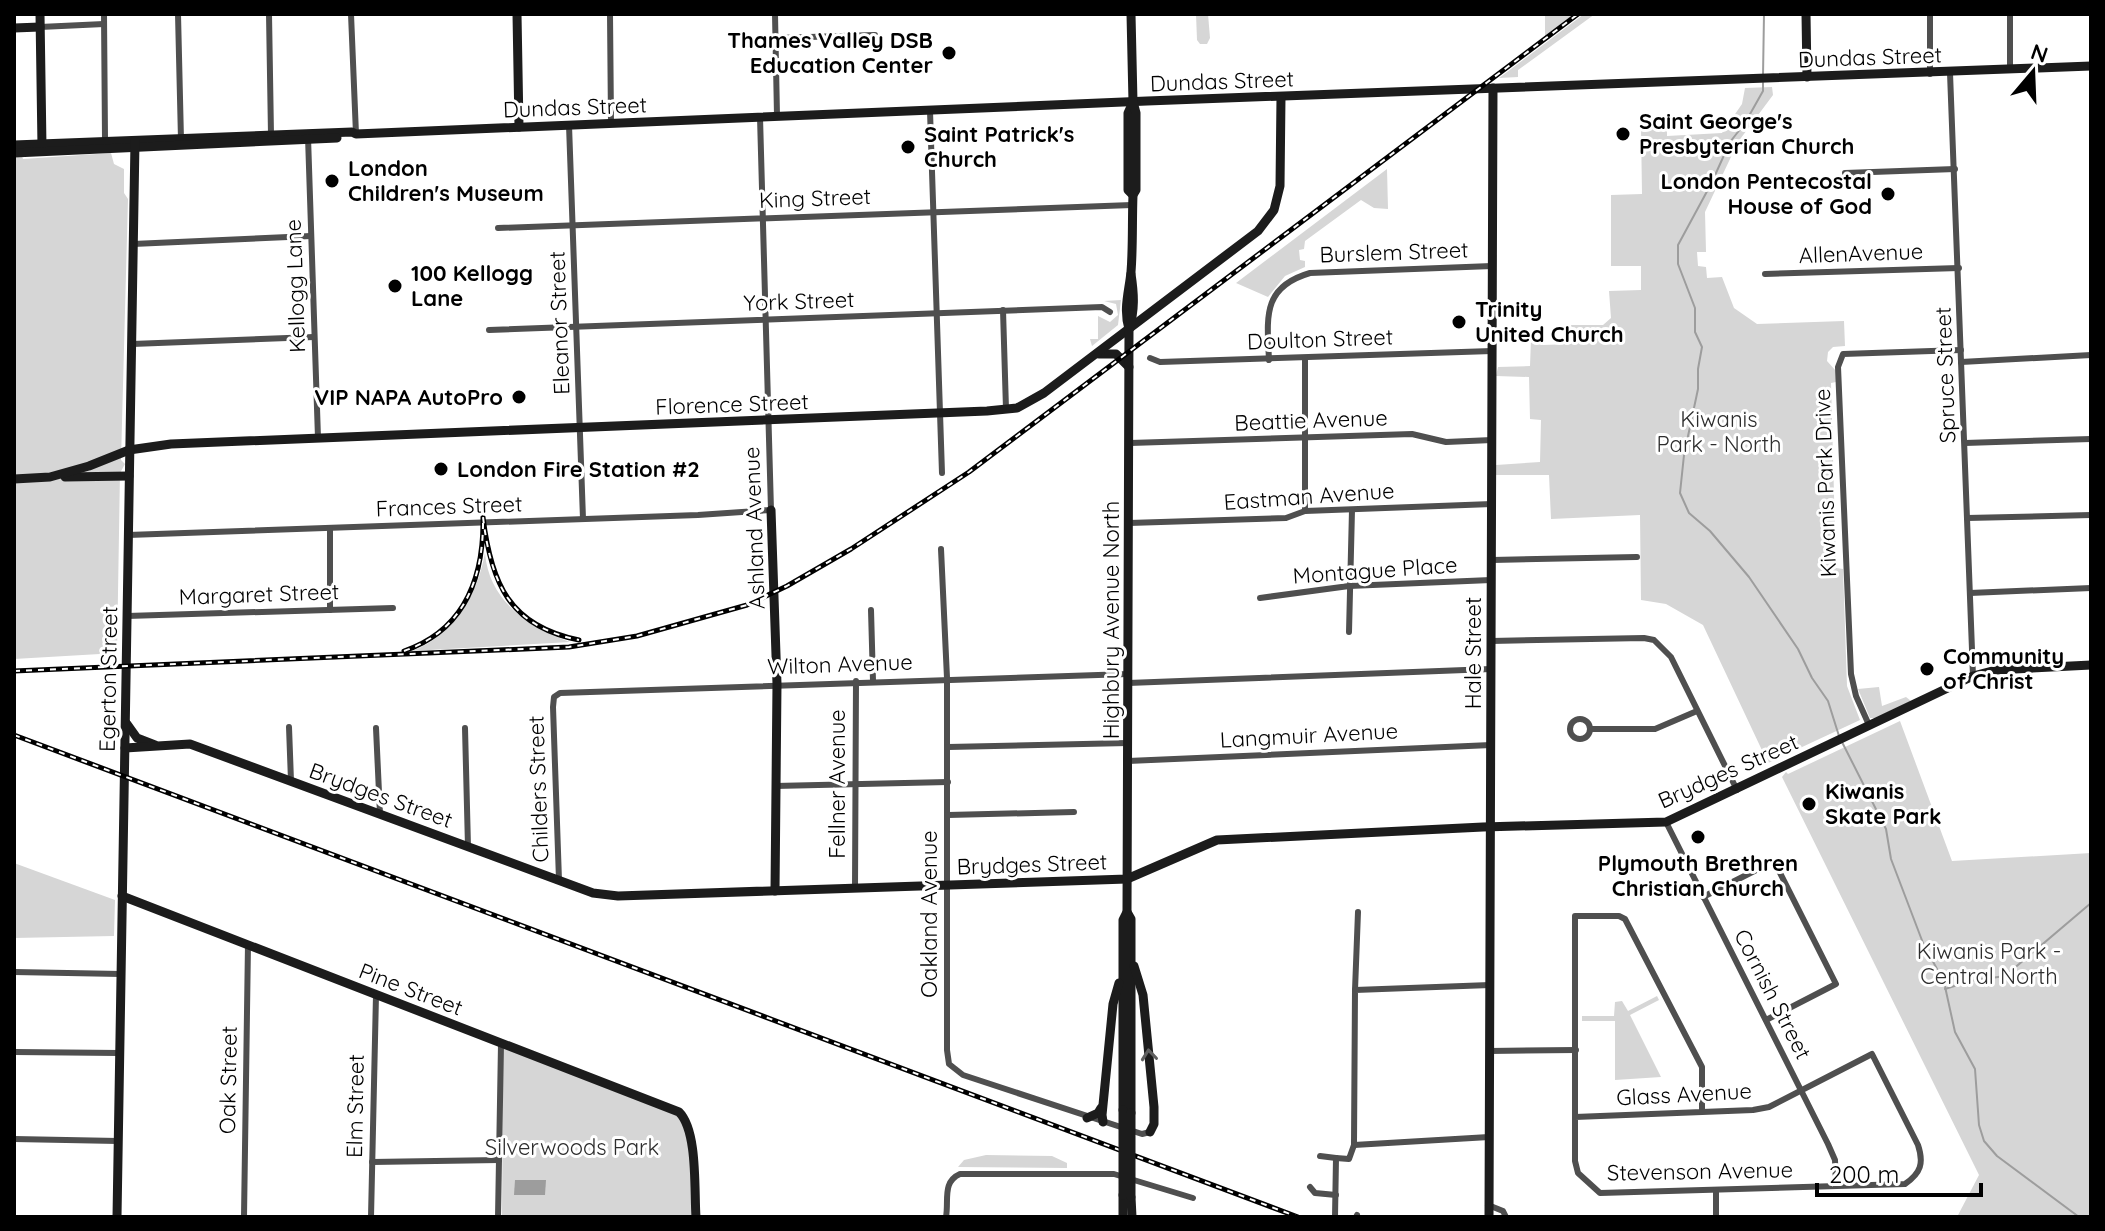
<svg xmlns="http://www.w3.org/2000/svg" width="2105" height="1231" font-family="Quicksand,sans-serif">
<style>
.green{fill:#d6d6d6}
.water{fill:#9d9d9d}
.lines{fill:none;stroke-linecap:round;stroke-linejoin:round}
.stream{stroke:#9d9d9d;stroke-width:2}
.street{stroke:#4f4f4f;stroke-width:6}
.secondary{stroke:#1c1c1c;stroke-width:9}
.rail-casing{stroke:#000;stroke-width:5}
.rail{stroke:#fff;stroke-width:2;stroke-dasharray:6;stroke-linecap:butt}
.secondary-bridge{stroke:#1c1c1c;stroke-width:9}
.oneway{stroke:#606060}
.poi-dot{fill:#000;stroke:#fff;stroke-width:3}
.labels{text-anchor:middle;stroke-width:6;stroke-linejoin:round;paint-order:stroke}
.poi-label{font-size:22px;font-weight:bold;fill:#000;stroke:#fff;text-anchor:start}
.street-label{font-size:22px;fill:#000;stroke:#fff}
.park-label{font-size:22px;fill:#2d2d2d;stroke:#fff}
</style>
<rect width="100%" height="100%" fill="#fff"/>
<!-- green -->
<g class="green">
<path d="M1196,14H1208L1210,38L1207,44H1200L1197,40Z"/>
<path d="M1545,14H1574L1545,36Z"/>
<path d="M1584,14H1595L1518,70V77L1499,78Z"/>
<path d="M1772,87L1773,95L1738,142L1705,212L1706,252H1697L1698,266L1706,267L1707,278L1722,277L1734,308L1757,324L1844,321L1845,346L1833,347L1828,352L1827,361L1836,371V382L1831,383L1836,568L1843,569L1847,686L1860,720L1768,763L1703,625L1666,604L1641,600L1640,515L1551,519L1549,475H1495L1496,465L1540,462L1541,420L1530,419L1529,377L1496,376L1498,367L1530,366L1531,339L1543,338V345L1571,344V325H1603L1611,318L1609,291L1641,290V266H1611V195L1642,194L1641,129H1667V136L1722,133L1742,104L1745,88Z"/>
<path d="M111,153L114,164L124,169V193L128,199L121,460L125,464L120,473L117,653L14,659V156H22L23,159Z"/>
<path d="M1387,169L1388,209L1374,208L1361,200L1305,241L1304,249L1299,250L1300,260L1305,261V267L1285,276L1268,297L1236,283Z"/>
<path d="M1121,300L1118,325L1092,346L1090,339H1098V316L1110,322L1118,315L1116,304L1104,301Z"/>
<path d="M485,553C489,601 528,627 570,642L412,651C454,635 477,596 485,553Z"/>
<path d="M1879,687L1882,706L1906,697L1911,701L1875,718H1870L1858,689Z"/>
<path d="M1900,721L1952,861L2091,853V1217H1957L1979,1175L1782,777L1786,772L1788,774Z"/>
<path d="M14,863L115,900L114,936L14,938Z"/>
<path d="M1657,996L1659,1000L1630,1015L1661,1077L1615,1080V1021H1582V1016H1614L1615,1002L1622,1001L1628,1011Z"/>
<path d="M503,1046L676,1113L690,1134V1169L695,1217H502Z"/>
<path d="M986,1155L1052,1156L1067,1163V1168L958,1167L964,1160Z"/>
</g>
<!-- water -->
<path class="water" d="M515,1180H546L545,1195H514Z"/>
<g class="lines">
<!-- stream -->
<g class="stream">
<path d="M1763,76L1764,14"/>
<path d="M1763,83V91L1745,123L1730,142L1711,184L1678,245V264L1695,308V332L1702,347L1698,369V389L1684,455L1680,493L1689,513L1710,531L1749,577L1798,649L1812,678L1828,701L1839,736"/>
<path d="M1842,742L1886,829L1891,859L1923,943L1944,982L1955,1032L1975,1069L1979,1125L1984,1141L1997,1156L2079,1217"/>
<path d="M1945,989L1970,981L2005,976L2091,903"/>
</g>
<!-- street -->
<g class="street">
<path d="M104,14L105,139"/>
<path d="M178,14L181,140"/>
<path d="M269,14L271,135"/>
<path d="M351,14L356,134"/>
<path d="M610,14L611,123"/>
<path d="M775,14L777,116"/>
<path d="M1930,14V74"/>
<path d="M2010,14V70"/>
<path d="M40,27L104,24"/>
<path d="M776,38L875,35"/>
<path d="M1950,73L1973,676"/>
<path d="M930,111L942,473"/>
<path d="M569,125L583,519"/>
<path d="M308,137L318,438"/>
<path d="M1845,173L1955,169"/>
<path d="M498,228L1132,205"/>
<path d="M133,244L311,236"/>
<path d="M1765,274L1959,268"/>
<path d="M1003,310L1006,409"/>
<path d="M489,330L1102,307L1110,312"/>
<path d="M132,344L314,337"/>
<path d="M1150,358L1160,362L1492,351"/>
<path d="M1305,358V511"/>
<path d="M1269,360C1267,317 1262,287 1310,273L1492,266"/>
<path d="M1961,362L2091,355"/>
<path d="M1130,443L1412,434L1446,442L1492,440"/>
<path d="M1965,443L2091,439"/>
<path d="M1967,518L2091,515"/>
<path d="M1129,523L1286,518L1305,511L1492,504"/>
<path d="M128,535L698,515L771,510L760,117"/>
<path d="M941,549L947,678V1050L949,1064L963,1075L1142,1134L1150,1132"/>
<path d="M1492,560L1637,557"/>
<path d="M1970,593L2091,588"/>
<path d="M1260,598L1349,586L1491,580"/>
<path d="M330,610V528"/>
<path d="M871,610L873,681"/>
<path d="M127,616L393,608"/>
<path d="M1349,632L1352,510"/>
<path d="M1491,641L1644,638L1654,640L1671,657L1737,790"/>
<path d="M1128,683L1491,669"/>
<circle cx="1580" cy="729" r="10"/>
<path d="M1869,725L1856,696L1851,674L1838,367L1843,354L1961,350"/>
<path d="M289,727L291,781"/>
<path d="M376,728L380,814"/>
<path d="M465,728L468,847"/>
<path d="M1590,729H1655L1697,711"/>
<path d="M948,747L1128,743"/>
<path d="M1128,761L1491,745"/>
<path d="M775,786L948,782"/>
<path d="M948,815L1074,812"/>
<path d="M1666,822L1828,1144L1835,1160L1836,1186"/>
<path d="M559,880L553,707L554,697L560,693L1128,674"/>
<path d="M855,888L856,681"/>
<path d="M1703,897L1774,861L1836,984L1766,1020"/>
<path d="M14,972L121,974"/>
<path d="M1355,990L1358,912"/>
<path d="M1489,1051L1576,1050"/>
<path d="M14,1052L119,1053"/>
<path d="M1575,1117L1753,1110L1769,1107L1872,1054L1918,1145C1924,1163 1921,1173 1905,1184L1600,1193L1578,1173L1575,1161V916H1619L1625,919L1702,1067V1110"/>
<path d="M1489,1137L1354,1145L1355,990L1490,985"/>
<path d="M14,1139L118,1141"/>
<path d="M1320,1156L1336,1158"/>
<path d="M372,1162L499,1160"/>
<path d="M1310,1187L1315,1193L1336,1195"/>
<path d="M1716,1190V1217"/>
<path d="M1488,1205L1503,1211L1506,1217"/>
<path d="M244,1217L248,944"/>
<path d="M371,1217L376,995"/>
<path d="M498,1217L501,1044"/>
<path d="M946,1217C949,1200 942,1182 960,1174H1114L1193,1198"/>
<path d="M1335,1217L1336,1158L1349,1159L1354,1145"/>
<path d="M1356,1217L1357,1215"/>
</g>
<!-- secondary -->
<g class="secondary">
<path d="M40,14L42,147"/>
<path d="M517,14L519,127"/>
<path d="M1806,14L1807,77"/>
<path d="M14,28L40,27"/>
<path d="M14,145L352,132L356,134L1147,101L2091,66"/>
<path d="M14,153L337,138"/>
<path d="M1133,195L1128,190V113L1133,102"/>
<path d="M1129,329C1123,309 1129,292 1131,272C1133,247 1132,221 1133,195L1136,190V113L1133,102L1131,14"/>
<path d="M1099,354H1116L1129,367"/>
<path d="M65,477L129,476"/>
<path d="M14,479L50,477L89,466L129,450L171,444L987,411L1017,408L1044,393L1258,231L1274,210L1280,186L1281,97"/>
<path d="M771,510L777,684L775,891"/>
<path d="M127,724L137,738L155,745"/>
<path d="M125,748L190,744L593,893L618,896L1127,879L1217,840L1483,827L1666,822L1973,676L1996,670L2091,665"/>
<path d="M122,896L679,1112C698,1131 694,1190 696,1217"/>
<path d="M1127,912L1131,919V1113"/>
<path d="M1134,966L1143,995L1154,1107V1124L1150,1132"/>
<path d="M1123,1110V920L1127,912L1129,329C1135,310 1134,294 1131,274"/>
<path d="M1087,1118L1098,1113L1101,1108"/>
<path d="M1103,1122L1102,1115L1113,1004L1119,983"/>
<path d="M1131,1197L1132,1217"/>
<path d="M117,1217L135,141"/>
<path d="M1123,1217V1195"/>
<path d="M1489,1217L1493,88"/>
</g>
<!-- rail casing -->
<g class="rail-casing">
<g id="rail">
<path d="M404,651C465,630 484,577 483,517C491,583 509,626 579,640"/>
<path d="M14,671L569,647L637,636L747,605L787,586L851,549L969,472L1578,14"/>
<path d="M14,735L1298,1217"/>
</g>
</g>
<!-- rail -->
<use href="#rail" class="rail"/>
<!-- secondary-bridge -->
<g class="secondary-bridge">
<path d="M1123,1110V1195"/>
<path d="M1131,1113V1197"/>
</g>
</g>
<!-- one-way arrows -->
<defs><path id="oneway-chevron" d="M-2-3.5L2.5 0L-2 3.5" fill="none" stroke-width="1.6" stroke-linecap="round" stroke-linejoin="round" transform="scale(2)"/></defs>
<use class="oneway" href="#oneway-chevron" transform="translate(1149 1055) rotate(-96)"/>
<!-- markers -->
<g class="poi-dot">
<circle cx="949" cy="53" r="8"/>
<circle cx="1623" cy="134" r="8"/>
<circle cx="908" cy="147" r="8"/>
<circle cx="332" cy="181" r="8"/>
<circle cx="1888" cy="194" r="8"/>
<circle cx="395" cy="286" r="8"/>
<circle cx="1459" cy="322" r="8"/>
<circle cx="519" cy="397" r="8"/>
<circle cx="441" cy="469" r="8"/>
<circle cx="1927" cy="669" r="8"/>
<circle cx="1809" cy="804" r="8"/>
<circle cx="1698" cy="837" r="8"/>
</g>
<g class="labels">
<!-- poi labels -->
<g class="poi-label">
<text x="933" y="48" text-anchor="end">Thames Valley DSB<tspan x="933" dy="25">Education Center</tspan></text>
<text x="1639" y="129">Saint George's<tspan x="1639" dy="25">Presbyterian Church</tspan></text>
<text x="924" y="142">Saint Patrick's<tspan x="924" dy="25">Church</tspan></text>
<text x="348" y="176">London<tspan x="348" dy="25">Children's Museum</tspan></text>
<text x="1872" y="189" text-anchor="end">London Pentecostal<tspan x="1872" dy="25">House of God</tspan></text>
<text x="411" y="281">100 Kellogg<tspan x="411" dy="25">Lane</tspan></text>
<text x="1475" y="317">Trinity<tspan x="1475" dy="25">United Church</tspan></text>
<text x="503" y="405" text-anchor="end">VIP NAPA AutoPro</text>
<text x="457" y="477">London Fire Station #2</text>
<text x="1943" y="664">Community<tspan x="1943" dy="25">of Christ</tspan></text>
<text x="1825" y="799">Kiwanis<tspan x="1825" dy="25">Skate Park</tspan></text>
<text x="1698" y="871" text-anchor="middle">Plymouth Brethren<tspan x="1698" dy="25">Christian Church</tspan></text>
</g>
<!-- street labels -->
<g class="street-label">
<text transform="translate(1870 57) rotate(-2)" y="8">Dundas Street</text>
<text transform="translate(1222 81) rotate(-2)" y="8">Dundas Street</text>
<text transform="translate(575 107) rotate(-2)" y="8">Dundas Street</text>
<text transform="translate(815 198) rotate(-2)" y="8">King Street</text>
<text transform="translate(1394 252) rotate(-2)" y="8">Burslem Street</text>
<text transform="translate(1861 253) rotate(-2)" y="8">AllenAvenue</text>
<text transform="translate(295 286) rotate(-92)" y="8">Kellogg Lane</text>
<text transform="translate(799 301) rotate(-2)" y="8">York Street</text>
<text transform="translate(559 323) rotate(-92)" y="8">Eleanor Street</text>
<text transform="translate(1320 339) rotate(-2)" y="8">Doulton Street</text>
<text transform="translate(1945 375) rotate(-92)" y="8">Spruce Street</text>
<text transform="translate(732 404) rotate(-2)" y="8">Florence Street</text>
<text transform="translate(1311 420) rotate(-2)" y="8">Beattie Avenue</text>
<text transform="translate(1825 483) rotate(-92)" y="8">Kiwanis Park Drive</text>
<text transform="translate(1309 496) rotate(-4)" y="8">Eastman Avenue</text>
<text transform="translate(449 506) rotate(-2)" y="8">Frances Street</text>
<text transform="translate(754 528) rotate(-92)" y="8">Ashland Avenue</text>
<text transform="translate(1375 570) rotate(-4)" y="8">Montague Place</text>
<text transform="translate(259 594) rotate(-2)" y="8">Margaret Street</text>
<text transform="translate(1111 620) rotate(-90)" y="8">Highbury Avenue North</text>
<text transform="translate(1473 653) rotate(-90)" y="8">Hale Street</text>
<text transform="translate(840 664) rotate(-2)" y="8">Wilton Avenue</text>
<text transform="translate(108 679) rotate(-89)" y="8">Egerton Street</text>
<text transform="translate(1309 735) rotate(-3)" y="8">Langmuir Avenue</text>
<text transform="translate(1728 771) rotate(-24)" y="8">Brydges Street</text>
<text transform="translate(837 784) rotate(-90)" y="8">Fellner Avenue</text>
<text transform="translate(538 789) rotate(-92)" y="8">Childers Street</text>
<text transform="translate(381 795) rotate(20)" y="8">Brydges Street</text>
<text transform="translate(1032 864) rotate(-2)" y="8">Brydges Street</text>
<text transform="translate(929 914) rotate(-90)" y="8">Oakland Avenue</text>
<text transform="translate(411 989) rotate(21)" y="8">Pine Street</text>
<text transform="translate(1773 994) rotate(63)" y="8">Cornish Street</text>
<text transform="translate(228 1080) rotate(-89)" y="8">Oak Street</text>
<text transform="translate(1684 1094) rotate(-3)" y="8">Glass Avenue</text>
<text transform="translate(355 1106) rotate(-89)" y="8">Elm Street</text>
<text transform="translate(1700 1171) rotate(-1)" y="8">Stevenson Avenue</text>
</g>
<!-- park labels -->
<g class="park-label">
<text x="1719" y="427">Kiwanis<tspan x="1719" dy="25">Park - North</tspan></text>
<text x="1989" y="959">Kiwanis Park -<tspan x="1989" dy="25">Central North</tspan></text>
<text x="572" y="1155">Silverwoods Park</text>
</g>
</g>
<!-- border -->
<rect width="2105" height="1231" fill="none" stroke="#000000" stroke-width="32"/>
<!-- north arrow -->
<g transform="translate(2033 72) rotate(19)" stroke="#ffffff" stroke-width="6" paint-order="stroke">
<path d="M0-6L14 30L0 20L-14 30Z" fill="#000000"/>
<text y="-12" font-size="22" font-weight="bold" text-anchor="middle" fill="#000000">N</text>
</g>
<!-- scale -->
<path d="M1817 1183v12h164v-12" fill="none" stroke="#000000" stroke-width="4"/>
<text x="1829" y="1183" font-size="24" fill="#000000" stroke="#ffffff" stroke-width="6" paint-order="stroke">200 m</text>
</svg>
